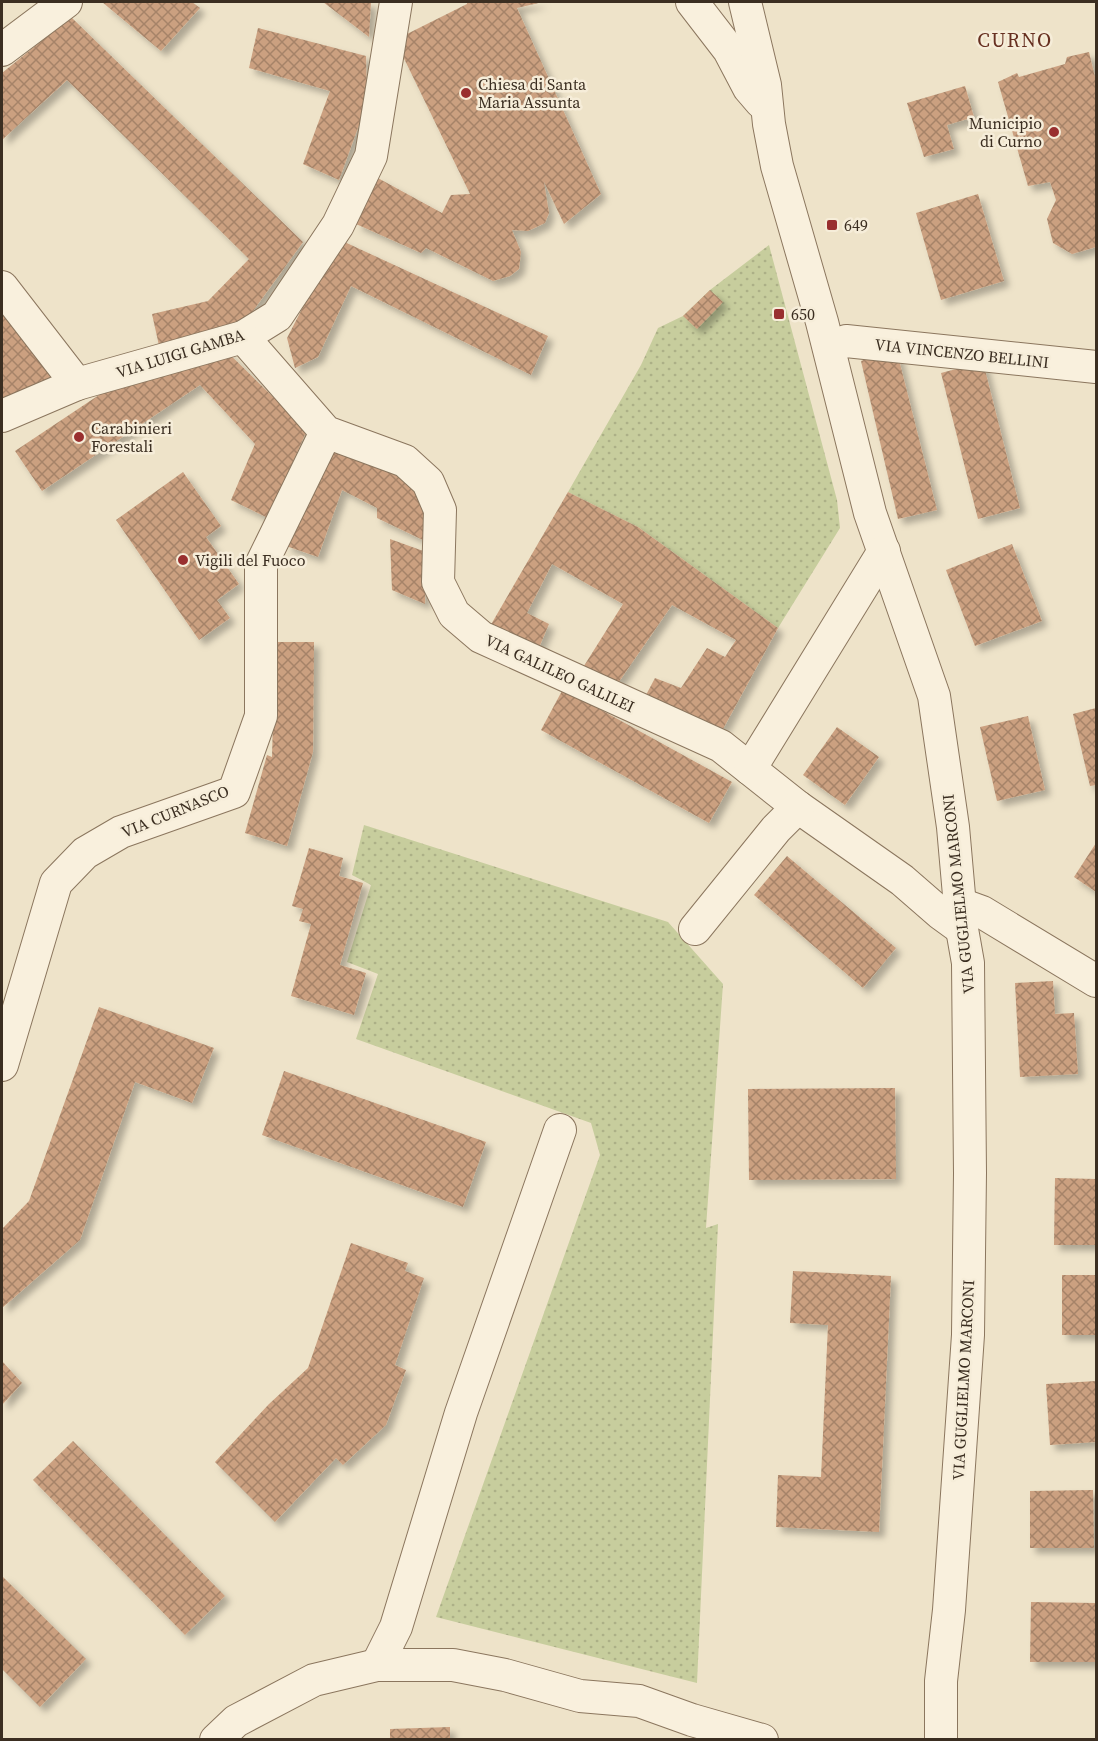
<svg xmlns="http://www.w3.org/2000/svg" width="1098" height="1741" font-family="'Source Serif 4',serif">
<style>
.park{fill:url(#park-dots)}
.building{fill:url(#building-cross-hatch);filter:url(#shadow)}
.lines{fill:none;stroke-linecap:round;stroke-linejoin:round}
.street-casing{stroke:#8b765e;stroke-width:34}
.street{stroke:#f9f0dd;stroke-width:32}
.poi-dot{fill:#992f2f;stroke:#f6edd9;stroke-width:2}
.labels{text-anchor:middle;stroke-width:5;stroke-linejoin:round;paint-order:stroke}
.poi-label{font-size:16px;fill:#3b2e21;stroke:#f6edd9;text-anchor:start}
.street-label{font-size:16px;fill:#3b2e21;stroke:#f6edd9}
.quarter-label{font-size:20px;letter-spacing:1.5px;fill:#673021;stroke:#f6edd9}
</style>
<defs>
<pattern id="park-dots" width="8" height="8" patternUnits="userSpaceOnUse" patternTransform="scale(1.5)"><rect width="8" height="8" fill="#c7cd9d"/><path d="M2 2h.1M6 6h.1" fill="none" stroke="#acb087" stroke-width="1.8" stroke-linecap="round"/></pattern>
<pattern id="building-cross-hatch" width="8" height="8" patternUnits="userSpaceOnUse" patternTransform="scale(1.5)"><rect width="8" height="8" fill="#cba080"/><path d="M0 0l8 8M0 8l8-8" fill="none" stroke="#a68368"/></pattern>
<filter id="shadow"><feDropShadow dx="5.5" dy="5.5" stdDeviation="3" flood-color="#0004"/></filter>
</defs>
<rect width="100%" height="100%" fill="#eee3c9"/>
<!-- park -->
<g class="park">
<path d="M769,245L837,500L840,528L778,628L638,527L568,492L641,365L658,328L683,316L710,290Z"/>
<path d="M364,825L668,922L723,984L706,1228L718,1224L697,1683L436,1617L600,1155L591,1123L356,1039L378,974L347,962L371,885L352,875Z"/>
</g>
<!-- building -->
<g class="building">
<path d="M102,2H192L200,8L161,51Z"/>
<path d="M323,2H371L369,37Z"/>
<path d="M467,2H543L517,8L601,194L564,224L544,182L549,213L545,223L528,231L512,230L521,252L519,269L510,276L493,281L426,248L421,253L356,224L376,177L442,213L451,195L470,194L395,40L467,4Z"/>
<path d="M71,17L303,242L245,322L160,350L152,314L208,301L249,259L67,80L2,140V73Z"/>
<path d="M258,28L366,56L367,103L339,180L303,164L330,91L249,68Z"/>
<path d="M1089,52L1096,81V247L1072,254L1053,243L1047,219L1056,200L1050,182L1028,186L998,82L1017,73L1019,77L1065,64L1067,57Z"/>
<path d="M965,86L974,117L947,125L954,149L924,157L907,103Z"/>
<path d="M978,194L1004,281L941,300L916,213Z"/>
<path d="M338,239L548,336L531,375L351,286L318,357L295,368L287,338Z"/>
<path d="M710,290L723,302L697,329L683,316Z"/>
<path d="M2,304L16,317L51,378L2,402Z"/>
<path d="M223,348L307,430L268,518L231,500L255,444L200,385L42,491L15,451L108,389Z"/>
<path d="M896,348L937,510L898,519L861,361Z"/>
<path d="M983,362L1020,508L978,519L941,373Z"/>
<path d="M343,448L380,459L417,485L428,520L427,542L377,518V508L342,490L318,557L286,546L318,460Z"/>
<path d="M183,472L221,526L206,537L239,584L217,600L230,618L199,640L116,520Z"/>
<path d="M568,492L638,527L778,628L723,729L646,695L655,678L681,688L707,648L725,657L736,640L672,605L618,683L582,669L623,604L552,564L527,613L549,624L537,652L489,628Z"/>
<path d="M390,539L426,552L425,604L392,590Z"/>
<path d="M1012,544L1042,621L975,646L946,570Z"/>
<path d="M275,642H314L313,752L287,846L245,833L267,755L272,757Z"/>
<path d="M563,689L732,782L709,823L541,730Z"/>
<path d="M1096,708V785L1090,786L1073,714Z"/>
<path d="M1028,716L1045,790L997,801L980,727Z"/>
<path d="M837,727L879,757L845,805L803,775Z"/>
<path d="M1096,843V892L1074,877Z"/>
<path d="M309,848L343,858L339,876L363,883L340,965L366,973L354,1015L291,996L311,924L299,921L303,909L292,906Z"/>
<path d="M787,856L896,948L863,988L754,895Z"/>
<path d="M1053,981L1055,1014L1074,1013L1078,1074L1020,1077L1015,983Z"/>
<path d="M99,1007L214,1048L192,1103L135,1082L80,1240L2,1308V1229L29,1201Z"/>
<path d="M284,1071L486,1142L463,1207L262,1135Z"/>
<path d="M895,1088L896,1179L749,1180L748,1089Z"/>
<path d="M1055,1178L1096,1179V1245H1054Z"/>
<path d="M351,1243L408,1263L405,1271L424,1278L395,1365L406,1370L386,1425L343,1465L336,1458L275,1522L215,1462L269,1404L308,1368Z"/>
<path d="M793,1271L891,1276L879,1532L776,1527L778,1475L821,1477L828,1325L790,1323Z"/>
<rect x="1062" y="1275" width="34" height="60"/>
<path d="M2,1361L22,1383L2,1405Z"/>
<path d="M1096,1381V1442L1050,1445L1046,1384Z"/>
<path d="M73,1441L225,1596L185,1635L33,1480Z"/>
<path d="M1093,1490L1094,1548H1030V1491Z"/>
<path d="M2,1576L86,1659L40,1707L2,1669Z"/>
<path d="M1031,1602L1096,1603V1662H1030Z"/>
<path d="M450,1727V1740H390V1729Z"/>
</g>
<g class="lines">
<!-- street casing -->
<g class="street-casing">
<g id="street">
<path d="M692,2L729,50L749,88L761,102"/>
<path d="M745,2L765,85L769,124L777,166L822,322L870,513L934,696L953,827L962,929L968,963L970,1173L968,1335L949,1610L941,1681V1740"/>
<path d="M2,50L66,2"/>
<path d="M2,287L77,384L243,337L277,316L338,225L371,156L396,2"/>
<path d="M243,337L326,432L405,461L428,482L440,510L438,582L454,614L481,637L721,746L750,769"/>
<path d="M829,347L846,341L1096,367"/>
<path d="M2,416L77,384"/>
<path d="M884,551L750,769L798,807L902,880L940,913L962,929"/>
<path d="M960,904L982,912L1096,981"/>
<path d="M695,929L776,829L798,807"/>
<path d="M2,1065L56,883L85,853L121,832L234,792L261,716V565L326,432"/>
<path d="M377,1665L396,1627L461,1413L560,1130"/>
<path d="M216,1740L236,1721L314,1680L377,1665H453L505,1675L580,1696L639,1701L692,1720L762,1740"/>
</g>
</g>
<!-- street -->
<use href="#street" class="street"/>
</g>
<!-- markers -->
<g class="poi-dot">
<circle cx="466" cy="93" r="6"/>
<circle cx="1054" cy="132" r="6"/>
<rect x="826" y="219" width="12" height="12" rx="3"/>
<rect x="773" y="308" width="12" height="12" rx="3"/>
<circle cx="79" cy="437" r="6"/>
<circle cx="183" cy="560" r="6"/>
</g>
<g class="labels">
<!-- poi labels -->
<g class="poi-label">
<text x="478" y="90">Chiesa di Santa<tspan x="478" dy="18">Maria Assunta</tspan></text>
<text x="1042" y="129" text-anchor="end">Municipio<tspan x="1042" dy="18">di Curno</tspan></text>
<text x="844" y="231">649</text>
<text x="791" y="320">650</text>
<text x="91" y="434">Carabinieri<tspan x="91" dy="18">Forestali</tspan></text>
<text x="195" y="566">Vigili del Fuoco</text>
</g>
<!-- street labels -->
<g class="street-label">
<text transform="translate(180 353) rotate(-17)" y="6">VIA LUIGI GAMBA</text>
<text transform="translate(962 353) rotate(6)" y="6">VIA VINCENZO BELLINI</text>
<text transform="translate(560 673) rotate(25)" y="6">VIA GALILEO GALILEI</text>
<text transform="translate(175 811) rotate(-22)" y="6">VIA CURNASCO</text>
<text transform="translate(958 894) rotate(-96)" y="6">VIA GUGLIELMO MARCONI</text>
<text transform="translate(963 1380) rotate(-87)" y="6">VIA GUGLIELMO MARCONI</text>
</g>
<!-- quarter labels -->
<g class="quarter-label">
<text x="1015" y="47">CURNO</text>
</g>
</g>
<!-- border -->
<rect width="1098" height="1741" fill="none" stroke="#3b2e21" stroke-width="6"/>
</svg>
